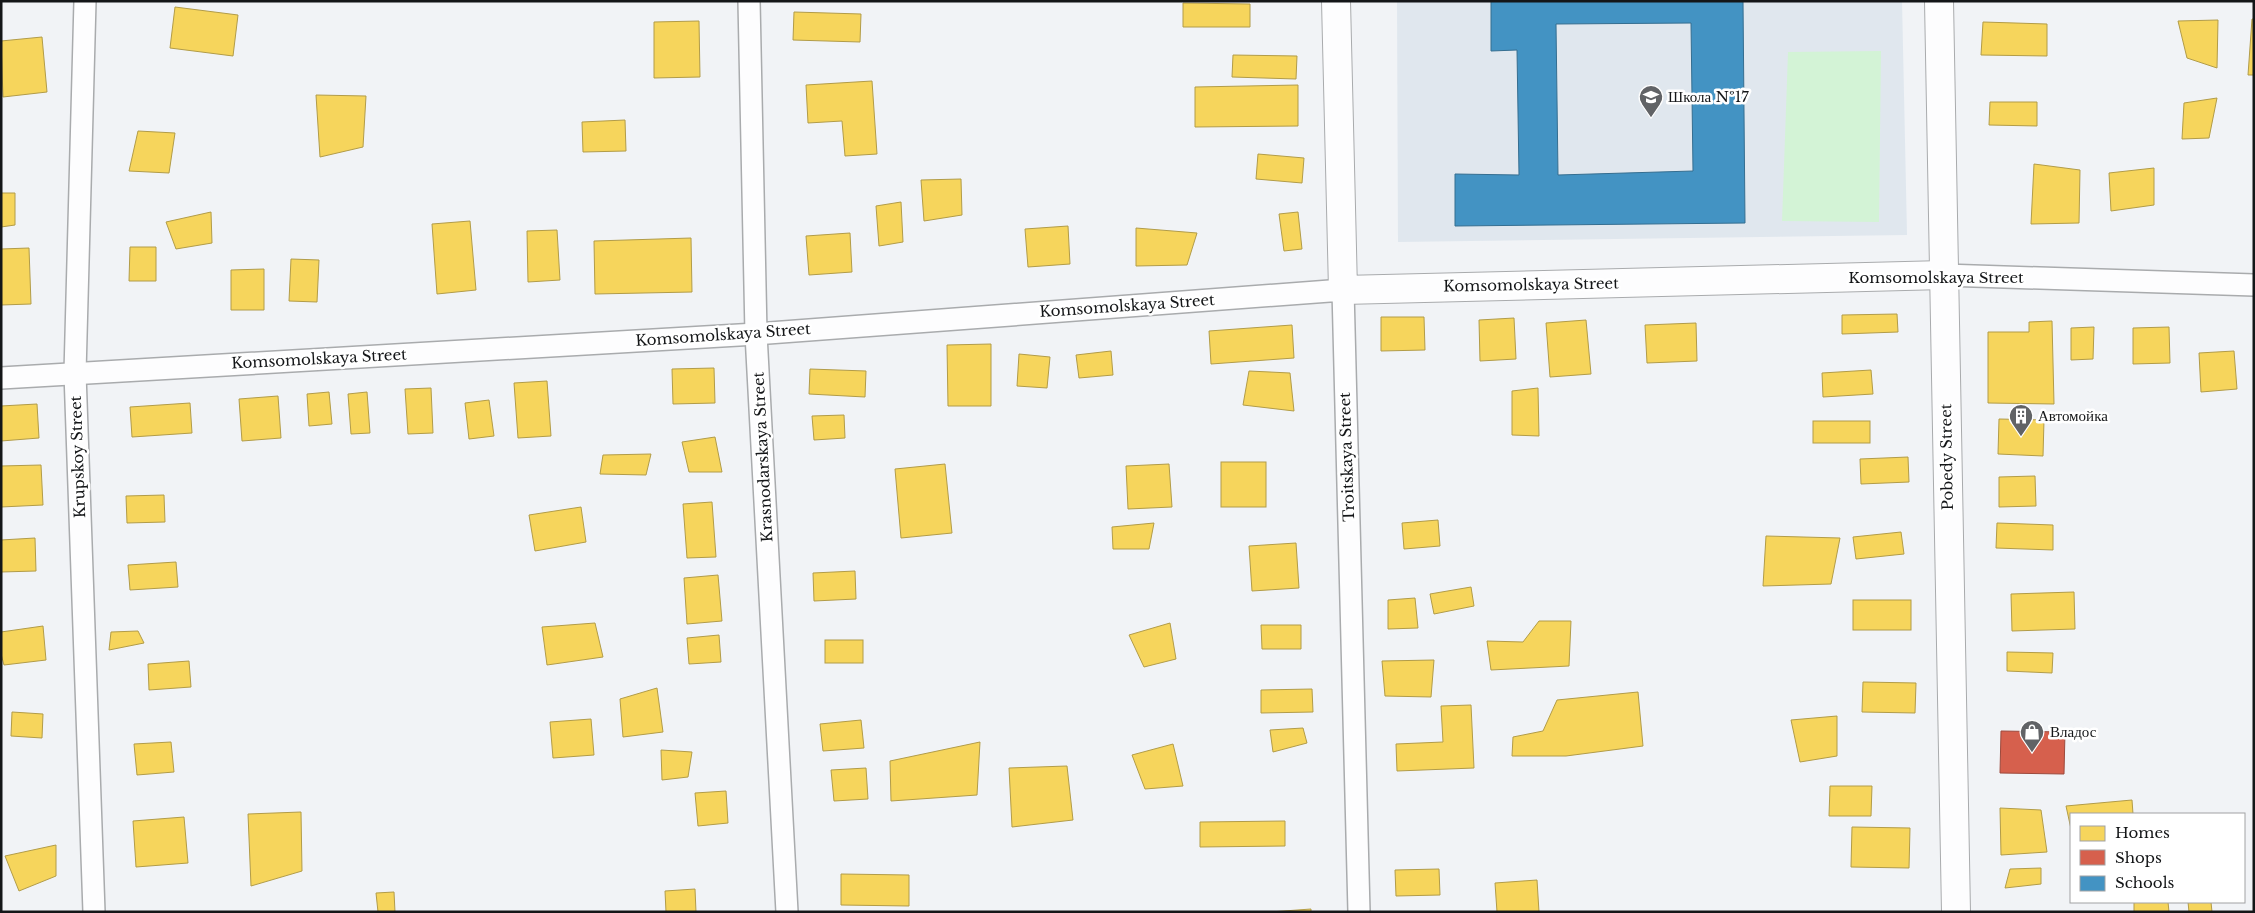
<svg xmlns="http://www.w3.org/2000/svg" width="2255" height="913" font-family="'Libre Baskerville',serif">
<style>
.built{fill:#e0e7ee}
.green{fill:#d3f3d6}
.homes{fill:#f6d55c;stroke:#b29c48}
.shops{fill:#d6604d;stroke:#9c4a3d}
.schools{fill:#4393c3;stroke:#356e90;fill-rule:evenodd}
.lines{fill:none;stroke-linecap:round;stroke-linejoin:round}
.minor-casing{stroke:#a9abad;stroke-width:24}
.tertiary-casing{stroke:#a9abad;stroke-width:30}
.minor{stroke:#fdfdfe;stroke-width:21}
.tertiary{stroke:#fdfdfe;stroke-width:28}
.labels{text-anchor:middle;stroke-width:5;stroke-linejoin:round;paint-order:stroke}
.poi-label{font-size:15px;fill:#141618;stroke:#fff;text-anchor:start}
.street-label{font-size:15px;fill:#141618;stroke:#fff}
</style>
<rect width="100%" height="100%" fill="#f1f3f6"/>
<!-- built -->
<path class="built" d="M1397,1H1902L1907,235L1398,242Z"/>
<!-- green -->
<path class="green" d="M1881,51L1879,222L1782,221L1788,52Z"/>
<!-- homes -->
<g class="homes">
<path d="M1183,3L1250,4V27H1183Z"/>
<path d="M175,7L238,15L233,56L170,48Z"/>
<path d="M794,12L861,14L860,42L793,40Z"/>
<path d="M2252,19H2254V75H2248Z"/>
<path d="M2218,20L2217,68L2187,58L2178,21Z"/>
<path d="M699,21L700,77L654,78V22Z"/>
<path d="M1983,22L2047,24V56L1981,55Z"/>
<path d="M42,37L47,92L3,97L1,41Z"/>
<path d="M1233,55L1297,56L1296,79L1232,77Z"/>
<path d="M872,81L877,154L845,156L842,121L808,123L806,85Z"/>
<path d="M1298,85V126L1195,127V87Z"/>
<path d="M316,95L366,96L363,147L320,157Z"/>
<path d="M2217,98L2209,138L2182,139L2184,103Z"/>
<path d="M1990,102H2037V126L1989,125Z"/>
<path d="M625,120L626,151L583,152L582,122Z"/>
<path d="M138,131L175,133L169,173L129,171Z"/>
<path d="M1258,154L1304,158L1302,183L1256,179Z"/>
<path d="M2034,164L2080,170L2079,223L2031,224Z"/>
<path d="M2154,168V205L2111,211L2109,173Z"/>
<path d="M961,179L962,215L924,221L921,180Z"/>
<path d="M1,193H15V225L1,227Z"/>
<path d="M901,202L903,242L879,246L876,206Z"/>
<path d="M211,212L212,243L176,249L166,222Z"/>
<path d="M1298,212L1302,249L1284,251L1279,214Z"/>
<path d="M470,221L476,290L437,294L432,224Z"/>
<path d="M1068,226L1070,264L1028,267L1025,229Z"/>
<path d="M1136,228L1197,233L1187,265L1136,266Z"/>
<path d="M557,230L560,280L528,282L527,231Z"/>
<path d="M850,233L852,272L809,275L806,236Z"/>
<path d="M691,238L692,292L595,294L594,241Z"/>
<path d="M130,247H156V281H129Z"/>
<path d="M29,248L31,304L1,305V249Z"/>
<path d="M291,259L319,260L317,302L289,301Z"/>
<path d="M264,269V310H231V270Z"/>
<path d="M1897,314L1898,332L1842,334V315Z"/>
<path d="M1381,317H1424L1425,350L1381,351Z"/>
<path d="M1514,318L1516,359L1480,361L1479,320Z"/>
<path d="M1586,320L1591,374L1550,377L1546,323Z"/>
<path d="M2052,321L2054,404L1988,403V332H2029V322Z"/>
<path d="M1696,323L1697,361L1647,363L1645,325Z"/>
<path d="M1292,325L1294,358L1211,364L1209,331Z"/>
<path d="M2094,327L2093,359L2071,360V328Z"/>
<path d="M2169,327L2170,363L2133,364V328Z"/>
<path d="M991,344V406H948L947,345Z"/>
<path d="M1111,351L1113,375L1079,378L1076,355Z"/>
<path d="M2234,351L2237,389L2201,392L2199,353Z"/>
<path d="M1019,354L1050,357L1047,388L1017,386Z"/>
<path d="M714,368L715,403L673,404L672,369Z"/>
<path d="M810,369L866,371L865,397L809,394Z"/>
<path d="M1871,370L1873,394L1823,397L1822,373Z"/>
<path d="M1249,371L1290,373L1294,411L1243,405Z"/>
<path d="M547,381L551,436L518,438L514,383Z"/>
<path d="M431,388L433,433L408,434L405,389Z"/>
<path d="M1538,388L1539,436L1512,435V391Z"/>
<path d="M329,392L332,424L309,426L307,394Z"/>
<path d="M367,392L370,433L351,434L348,394Z"/>
<path d="M278,396L281,438L242,441L239,399Z"/>
<path d="M489,400L494,436L469,439L465,403Z"/>
<path d="M190,403L192,433L132,437L130,407Z"/>
<path d="M37,404L39,438L1,441V406Z"/>
<path d="M844,415L845,438L814,440L812,416Z"/>
<path d="M1999,419L2044,420L2043,456L1998,454Z"/>
<rect x="1813" y="421" width="57" height="22"/>
<path d="M715,437L722,472H689L682,442Z"/>
<path d="M651,454L646,475L600,474L603,455Z"/>
<path d="M1908,457L1909,482L1861,484L1860,459Z"/>
<rect x="1221" y="462" width="45" height="45"/>
<path d="M945,464L952,533L901,538L895,469Z"/>
<path d="M1169,464L1172,507L1128,509L1126,466Z"/>
<path d="M41,465L43,505L1,507V466Z"/>
<path d="M2035,476L2036,506L1999,507V477Z"/>
<path d="M164,495L165,522L127,523L126,496Z"/>
<path d="M712,502L716,557L687,558L683,504Z"/>
<path d="M581,507L586,542L535,551L529,515Z"/>
<path d="M1438,520L1440,546L1404,549L1402,523Z"/>
<path d="M1154,523L1149,549H1113L1112,527Z"/>
<path d="M1997,523L2053,525V550L1996,548Z"/>
<path d="M1901,532L1904,554L1856,559L1853,537Z"/>
<path d="M1766,536L1840,538L1831,584L1763,586Z"/>
<path d="M35,538L36,571L1,572V540Z"/>
<path d="M1296,543L1299,588L1252,591L1249,546Z"/>
<path d="M176,562L178,587L130,590L128,565Z"/>
<path d="M855,571L856,599L814,601L813,573Z"/>
<path d="M718,575L722,621L687,624L684,578Z"/>
<path d="M1471,587L1474,606L1434,614L1430,594Z"/>
<path d="M2074,592L2075,629L2012,631L2011,594Z"/>
<path d="M1415,598L1418,628L1388,629V600Z"/>
<rect x="1853" y="600" width="58" height="30"/>
<path d="M1539,621H1571L1569,666L1491,670L1487,641L1523,642Z"/>
<path d="M595,623L603,657L547,665L542,627Z"/>
<path d="M1170,623L1176,659L1144,667L1129,635Z"/>
<path d="M1261,625H1301V649H1262Z"/>
<path d="M43,626L46,660L4,665L1,654V632Z"/>
<path d="M138,631L144,643L109,650L111,632Z"/>
<path d="M719,635L721,662L689,664L687,638Z"/>
<rect x="825" y="640" width="38" height="23"/>
<path d="M2007,652L2053,653L2052,673L2007,671Z"/>
<path d="M1434,660L1431,697L1385,696L1382,661Z"/>
<path d="M189,661L191,687L149,690L148,664Z"/>
<path d="M1863,682L1916,683L1915,713L1862,712Z"/>
<path d="M657,688L663,732L623,737L620,699Z"/>
<path d="M1312,689L1313,712L1261,713V690Z"/>
<path d="M1638,692L1643,746L1566,756H1512L1513,737L1543,731L1557,700Z"/>
<path d="M1471,705L1474,768L1397,771L1396,744L1443,742L1441,706Z"/>
<path d="M12,712L43,714L42,738L11,736Z"/>
<path d="M1837,716V756L1800,762L1791,720Z"/>
<path d="M591,719L594,755L553,758L550,722Z"/>
<path d="M861,720L864,748L823,751L820,724Z"/>
<path d="M1303,728L1307,743L1273,752L1270,730Z"/>
<path d="M171,742L174,772L137,775L134,744Z"/>
<path d="M980,742L977,795L891,801L890,761Z"/>
<path d="M1173,744L1183,786L1145,789L1132,755Z"/>
<path d="M661,750L692,752L688,777L662,780Z"/>
<path d="M1067,766L1073,820L1012,827L1009,768Z"/>
<path d="M866,768L868,799L834,801L831,770Z"/>
<path d="M1830,786H1872L1871,816H1829Z"/>
<path d="M726,791L728,823L698,826L695,793Z"/>
<path d="M2132,800L2133,814H2071V829L2066,806Z"/>
<path d="M2000,808L2041,810L2047,852L2001,855Z"/>
<path d="M301,812L302,871L251,886L248,814Z"/>
<path d="M184,817L188,863L136,867L133,821Z"/>
<path d="M1285,821V846L1200,847V822Z"/>
<path d="M1852,827L1910,828L1909,868L1851,867Z"/>
<path d="M56,845V876L19,891L5,856Z"/>
<path d="M2041,868V884L2005,888L2010,869Z"/>
<path d="M1439,869L1440,895L1396,896L1395,870Z"/>
<path d="M841,874L909,875V906L841,905Z"/>
<path d="M1537,880L1539,912H1497L1495,883Z"/>
<path d="M695,889L696,912H666L665,891Z"/>
<path d="M394,892L395,912H378L376,893Z"/>
<path d="M2134,902H2168L2169,912H2134Z"/>
<path d="M2188,902H2211L2212,912H2189Z"/>
<path d="M1311,909V912H1270Z"/>
</g>
<!-- shops -->
<path class="shops" d="M2001,731L2065,732L2064,774L2000,773Z"/>
<!-- schools -->
<path class="schools" d="M1491,1H1743L1745,223L1455,226V174L1519,175L1517,50L1491,51ZM1691,23L1693,171L1558,175L1556,24Z"/>
<g class="lines">
<!-- minor casing -->
<g class="minor-casing">
<g id="minor">
<path d="M85,1L75,373L94,912"/>
<path d="M749,1L756,334L787,912"/>
<path d="M1944,275L2254,285"/>
<path d="M1,378L756,334L1343,290L1359,912"/>
</g>
</g>
<!-- tertiary casing -->
<g class="tertiary-casing">
<g id="tertiary">
<path d="M1336,1L1343,290L1944,275"/>
<path d="M1939,1L1956,912"/>
</g>
</g>
<!-- minor -->
<use href="#minor" class="minor"/>
<!-- tertiary -->
<use href="#tertiary" class="tertiary"/>
</g>
<!-- icons -->
<defs>
<g id="school-pin" transform="scale(1.25)"><path d="M0 17L-7.5 6A9.5 9.5 0 1 1 7.5 6Z" fill="#616366" stroke="#fff"/><path d="M0-5L7-2L0 1L-7-2ZM-4 1L0 2.5L4 1V4Q0 6-4 4Z" fill="#fff"/></g>
<g id="building-pin" transform="scale(1.25)"><path d="M0 17L-7.5 6A9.5 9.5 0 1 1 7.5 6Z" fill="#616366" stroke="#fff"/><path d="M-4-6H4V6H1V3H-1V6H-4ZM-2.5-4.3h1.7v1.8h-1.7ZM.8-4.3h1.7v1.8H.8ZM-2.5-1h1.7V.8h-1.7ZM.8-1h1.7V.8H.8Z" fill="#fff"/></g>
<g id="shop-pin" transform="scale(1.25)"><path d="M0 17L-7.5 6A9.5 9.5 0 1 1 7.5 6Z" fill="#616366" stroke="#fff"/><path d="M-5-2.5h2.3a2.7 3.5 0 0 1 5.4 0H5L5.5 6h-11ZM-1.5-2.5h3a1.5 2.3 0 0 0-3 0Z" fill="#fff"/></g>
</defs>
<g fill-rule="evenodd">
<use href="#school-pin" x="1651" y="97"/>
<use href="#building-pin" x="2021" y="416"/>
<use href="#shop-pin" x="2032" y="732"/>
</g>
<g class="labels">
<!-- poi labels -->
<g class="poi-label">
<text x="1668" y="102">Школа №17</text>
<text x="2038" y="421">Автомойка</text>
<text x="2050" y="737">Владос</text>
</g>
<!-- street labels -->
<g class="street-label">
<text x="1936" y="283">Komsomolskaya Street</text>
<text transform="translate(1531 285) rotate(-1)" y="5">Komsomolskaya Street</text>
<text transform="translate(1127 306) rotate(-4)" y="5">Komsomolskaya Street</text>
<text transform="translate(723 335) rotate(-4)" y="5">Komsomolskaya Street</text>
<text transform="translate(319 359) rotate(-3)" y="5">Komsomolskaya Street</text>
<text transform="translate(78 457) rotate(-92)" y="5">Krupskoy Street</text>
<text transform="translate(763 457) rotate(-93)" y="5">Krasnodarskaya Street</text>
<text transform="translate(1347 457) rotate(-92)" y="5">Troitskaya Street</text>
<text transform="translate(1947 457) rotate(-91)" y="5">Pobedy Street</text>
</g>
</g>
<!-- border -->
<rect width="2255" height="913" fill="none" stroke="#141618" stroke-width="5"/>
<!-- legend -->
<rect x="2070" y="813" width="175" height="90" fill="#ffffff" stroke="#a1a2a3"/>
<rect x="2080" y="826" width="25" height="15" fill="#f6d55c" stroke="#a1a2a3"/>
<text x="2115" y="838" font-size="15" fill="#141618">Homes</text>
<rect x="2080" y="850" width="25" height="15" fill="#d6604d" stroke="#a1a2a3"/>
<text x="2115" y="863" font-size="15" fill="#141618">Shops</text>
<rect x="2080" y="876" width="25" height="15" fill="#4393c3" stroke="#a1a2a3"/>
<text x="2115" y="888" font-size="15" fill="#141618">Schools</text>
</svg>
